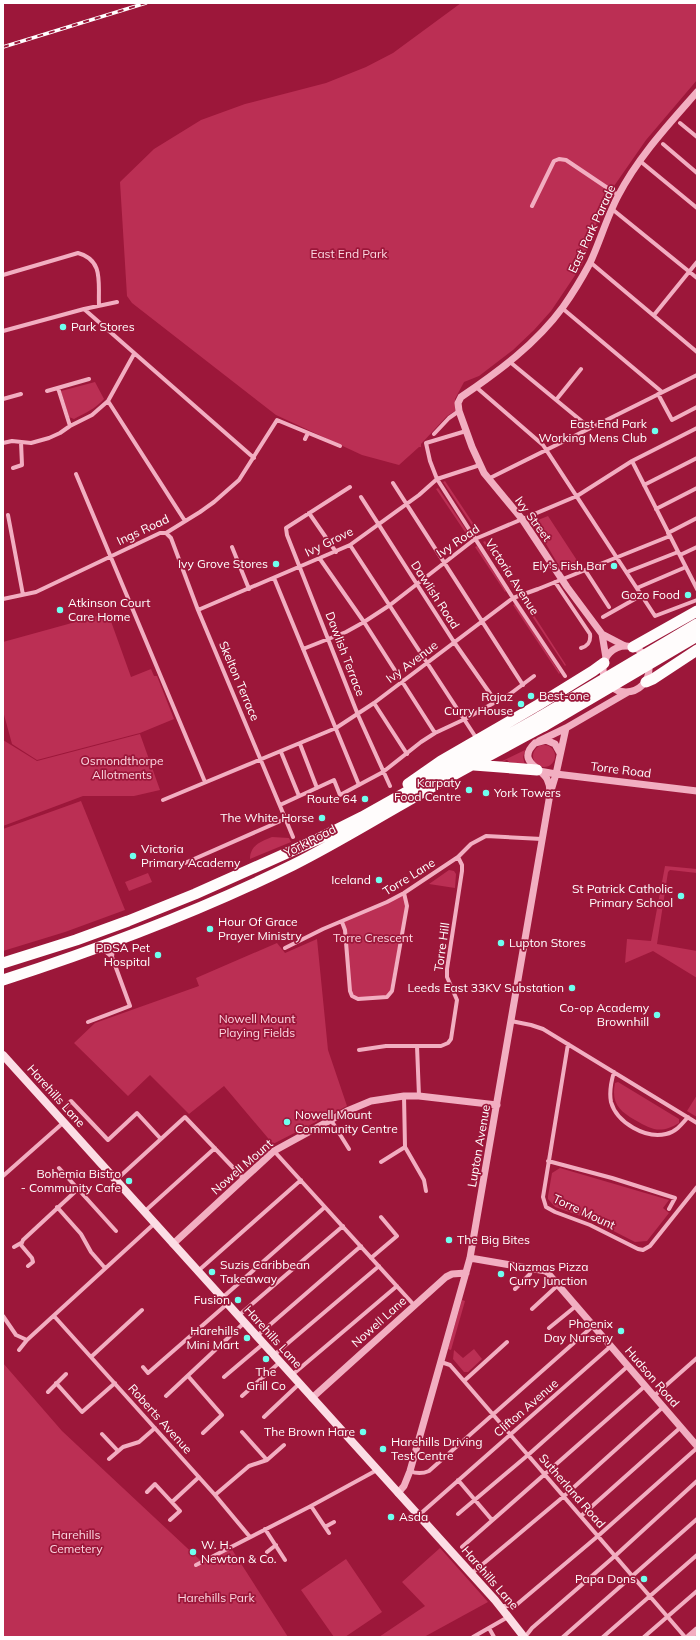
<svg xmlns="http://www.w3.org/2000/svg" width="700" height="1640" font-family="Mulish,sans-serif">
<rect width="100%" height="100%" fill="#9c173a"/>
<!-- green -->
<path fill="#bb2f54" d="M461,3H697V80L646,140L605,199L582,265L551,311L534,330L513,350L479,376L464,382L455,399V411L447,416L421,444V447H419L399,465L362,455L276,415L132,303L127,296L120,182L154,149L201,120L245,104L326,83L366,67L393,53Z
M95,382L104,399C95,409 85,413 74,419L69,417L61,391Z
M445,481L477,529L475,530L443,482Z
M438,488L469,534L467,535L436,489Z
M548,516L580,565L562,571L533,522Z
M485,541L516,588L514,589L483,542Z
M477,546L506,591L505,592L475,547Z
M524,600L566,665L565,666L522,601Z
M515,604L560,673L559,674L513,605Z
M108,613L131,677L151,669L154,676H157L174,719L140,733L37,760L12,744L3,711V642Z
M140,734L160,790L134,796H83L3,826V740L37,761Z
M533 756a11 11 0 1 1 22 0a11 11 0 1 1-22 0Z
M525,750L523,757L525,765L509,762L507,760L496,764Z
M81,801L125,910L65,932L3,951V829Z
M272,837L289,838L291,842L250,859C250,845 262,841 272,837Z
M665,866L697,869V873L670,870L668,872L657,944L697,951V978L653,951L625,963L627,939L651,941Z
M449,870L454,871L456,874L455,888L429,884Z
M148,873L152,882L129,891L125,882Z
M404,893L407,901L389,996L358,999L352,996L342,922Z
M317,939L328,1050L347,1106L273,1144L224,1086L189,1114L150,1075L128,1096L74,1043L95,1023L199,986L196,978L277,943L285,953Z
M618,1082L679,1119V1123C661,1134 652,1130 635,1120C619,1111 611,1103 615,1083Z
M697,1095V1117L687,1111Z
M560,1168L669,1200L663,1208L669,1213L647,1241L635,1242L592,1220L555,1207L548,1199V1196L552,1173Z
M462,1300L465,1301L451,1350L448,1349Z
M474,1349L482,1359L468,1372H464L453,1359L454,1350L463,1358Z
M3,1363L62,1431L201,1561L231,1548L288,1637H3Z
M440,1548L488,1602L424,1637H379L425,1606L402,1582Z
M346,1559L382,1612L345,1637H334L301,1590Z"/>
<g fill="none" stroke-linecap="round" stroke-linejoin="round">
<!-- minor -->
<path stroke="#f2aec1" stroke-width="4" d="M680,123L697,137
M663,144L697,173
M640,161L697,208
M532,206L554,161L559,159L566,160L618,195
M612,209L697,278
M590,262L697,352
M3,275L78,253C104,260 98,283 99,305
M562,308L662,392
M84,309L254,458
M654,315L697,262
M3,331L84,309L117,302
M134,354L108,401L185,521
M510,362L590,428
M476,387L543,445L655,616L697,600
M58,388L70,426
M47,391L89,379
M658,394L672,420L697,407
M3,399L21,394
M556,400L581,369
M466,431L426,443L430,461L437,479L513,598L565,676
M434,434L449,418L459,411
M305,439L308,433
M3,443L12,441L31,443L49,438L60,433L70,426L92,415L108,401
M632,461L697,589
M13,468L22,465L21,442
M76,474L205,782
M488,479L697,375
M393,483L523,685
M644,485L697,458
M350,487L286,528L287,535L358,715L390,786
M361,497L454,642L496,702
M656,509L697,488
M309,513L336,552
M8,515L23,595
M166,533L171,538L198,610L293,837
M668,533L697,518
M350,545L475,736L479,737
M232,547L249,589
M680,555L697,547
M320,559L364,622L435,733
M585,570L609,607
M627,572L678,552
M274,578L359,785
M555,582L590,634C591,642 588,646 581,648
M637,588L686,567
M3,599L36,592L160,533H166L200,512L214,502L239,480L277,420L340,446
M198,610L350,545L419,495L437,479L480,465
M603,617L642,595
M303,649L346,632L364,622L390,605L475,539L577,496L632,461L697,428
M374,703L407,754
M300,744L317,788
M281,752L299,796
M163,800L336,728L374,703L513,598L538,589L670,536
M280,805L334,780L340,795L383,772L421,742L435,733L465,719L510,694L534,676
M185,863L285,819
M342,922L345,930L350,991L352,996L358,999L387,997L392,991L407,906L404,893
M285,948L323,929L387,902L404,893L458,857L471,844L486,836L542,839
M99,949L106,952L112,957L113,947L116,944
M511,1021L531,1025L543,1029L697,1123
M88,1022L130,1006L112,957
M568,1044L543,1197L546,1207L555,1212L590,1225L638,1249L643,1250L650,1246L697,1187
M417,1046L419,1096
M359,1050L386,1046H441L448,1043L451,1039L457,1000L447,977V969L462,871V865L458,857
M614,1072C611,1082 609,1092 611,1102C617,1123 646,1139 666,1134C676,1132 682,1124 688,1117
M404,1096L405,1147L424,1180L426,1191
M65,1107L71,1101L108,1140L137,1113L160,1138
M331,1120L349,1149
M274,1151L414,1305
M548,1161L612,1178L675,1198L669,1209
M381,1162L405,1147
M59,1168L116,1231
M3,1176L64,1122
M116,1180L185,1117L244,1179
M57,1207L81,1234L91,1252L105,1268
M144,1212L215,1148
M14,1247L21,1243
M371,1258L397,1236L381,1217
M28,1266L33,1262L32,1258L21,1245L23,1240L78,1189
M198,1271L301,1180
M515,1289L530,1274L531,1269
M222,1298L325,1207
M532,1309L558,1285
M3,1316L16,1335L27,1340
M54,1316L215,1495L250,1537
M238,1316L343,1226
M549,1328L576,1306
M257,1336L361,1246
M19,1350L27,1340L155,1223
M274,1355L379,1266
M91,1357L142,1310
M441,1362L450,1365L464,1381L685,1637
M143,1367L148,1373L227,1304
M292,1375L397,1286
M188,1376L222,1415L203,1433
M224,1377L263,1344
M464,1381L507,1342
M56,1383L82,1412L115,1383
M48,1392L66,1374
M166,1396L244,1323
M242,1396L280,1362
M654,1396L697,1358
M264,1417L299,1384
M242,1432L267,1460
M102,1434L118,1451
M109,1459L123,1447L139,1442L155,1428
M410,1471C417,1474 422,1474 429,1471L593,1326
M458,1480L492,1520
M147,1492L155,1484L180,1511L170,1520
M215,1495L249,1466L267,1460L284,1445
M172,1502L199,1477
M311,1506L329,1533
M458,1514L528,1455L628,1366
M419,1515L611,1346
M581,1516L681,1427
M325,1527L334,1522
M265,1529L285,1560
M462,1547L645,1386
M267,1552L276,1545
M196,1565L311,1506L377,1470
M471,1574L563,1497L663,1407
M501,1606H515L598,1536L697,1448
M489,1628L494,1637
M473,1637L508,1617
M525,1637L532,1628L616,1555L697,1481
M563,1637L697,1519
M603,1637L697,1555
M644,1637L697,1591"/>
<!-- tertiary -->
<path stroke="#f2aec1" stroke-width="7" d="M602,634L606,658
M625,646L602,634L567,587L522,519L484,473L472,447L459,411L458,403L461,397C499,371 536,344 563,307C573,293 582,278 590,263C600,241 607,217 618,196C638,157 669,124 697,92
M603 669a23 23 0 1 1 46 0a23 23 0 1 1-46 0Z
M539,741L566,728L628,692
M539,771L556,774L697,791
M550,792C550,787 549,783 547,779C540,767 516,761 535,743L546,740L555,744L560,753
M173,1244L274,1151L347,1111L371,1101L404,1096H419L497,1105
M470,1258L546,1271L697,1446
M312,1398L446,1277L452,1274L466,1273
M398,1493L404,1486L410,1471L470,1258L550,794L556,774L566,728
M689,1637L697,1630"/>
<!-- secondary -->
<path stroke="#fcdde5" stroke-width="8" d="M3,1055L495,1600L524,1637"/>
<!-- trunk -->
<path stroke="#fffcfc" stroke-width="11" d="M633,647L697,611
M646,682L653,679L697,650
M474,765L537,770
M408,784L441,761L538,705L593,671L604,663
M3,963L76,940L128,921L195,894L316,840L362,817L540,717
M3,980C102,948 200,911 293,865C331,846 367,824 404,803C450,776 497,751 544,726"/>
<defs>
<path id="rail" d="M3,47L146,3"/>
</defs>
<!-- rail casing -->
<use href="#rail" stroke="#fff" stroke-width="3.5"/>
<!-- rail -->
<use href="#rail" stroke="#9c173a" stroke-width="2" stroke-dasharray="6" stroke-linecap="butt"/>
<!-- trunk-bridge -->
<path stroke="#fffcfc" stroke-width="11" d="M540,717L697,624
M544,726L697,636"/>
</g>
<!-- markers -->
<g fill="#6fffef" stroke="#9c173a" stroke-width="1.5">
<circle cx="63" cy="327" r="4"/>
<circle cx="655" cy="431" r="4"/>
<circle cx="276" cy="564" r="4"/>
<circle cx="614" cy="566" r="4"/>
<circle cx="688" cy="595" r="4"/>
<circle cx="60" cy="610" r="4"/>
<circle cx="531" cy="696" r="4"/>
<circle cx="521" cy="704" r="4"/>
<circle cx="469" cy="790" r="4"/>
<circle cx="486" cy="793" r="4"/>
<circle cx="365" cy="799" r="4"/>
<circle cx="322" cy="818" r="4"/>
<circle cx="133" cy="856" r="4"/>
<circle cx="379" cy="880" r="4"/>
<circle cx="681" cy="896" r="4"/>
<circle cx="210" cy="929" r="4"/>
<circle cx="501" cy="943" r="4"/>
<circle cx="158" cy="955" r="4"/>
<circle cx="572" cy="988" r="4"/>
<circle cx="657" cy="1015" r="4"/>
<circle cx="287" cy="1122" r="4"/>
<circle cx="129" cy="1181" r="4"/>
<circle cx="449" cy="1240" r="4"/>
<circle cx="212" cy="1272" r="4"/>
<circle cx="501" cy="1274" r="4"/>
<circle cx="238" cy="1300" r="4"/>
<circle cx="621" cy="1331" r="4"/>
<circle cx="247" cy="1338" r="4"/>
<circle cx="266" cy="1359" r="4"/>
<circle cx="363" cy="1432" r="4"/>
<circle cx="383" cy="1449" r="4"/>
<circle cx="391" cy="1517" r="4"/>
<circle cx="193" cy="1552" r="4"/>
<circle cx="644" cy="1579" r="4"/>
</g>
<g text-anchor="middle" stroke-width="3.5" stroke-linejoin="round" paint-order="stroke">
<!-- street labels -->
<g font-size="12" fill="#fff" stroke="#9c173a">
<text transform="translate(592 229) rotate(-65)" y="4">East Park Parade</text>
<text transform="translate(533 519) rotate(54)" y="4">Ivy Street</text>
<text transform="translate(143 530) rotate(-25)" y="4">Ings Road</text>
<text transform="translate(458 541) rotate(-34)" y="4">Ivy Road</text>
<text transform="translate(329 542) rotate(-26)" y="4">Ivy Grove</text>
<text transform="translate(512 577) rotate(57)" y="4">Victoria Avenue</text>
<text transform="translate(435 595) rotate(57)" y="4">Dawlish Road</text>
<text transform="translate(345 654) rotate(69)" y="4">Dawlish Terrace</text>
<text transform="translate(412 662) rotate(-37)" y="4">Ivy Avenue</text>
<text transform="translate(239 681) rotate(67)" y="4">Skelton Terrace</text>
<text transform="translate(621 770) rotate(7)" y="4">Torre Road</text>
<text transform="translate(310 841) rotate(-27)" y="4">York Road</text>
<text transform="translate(409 877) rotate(-32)" y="4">Torre Lane</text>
<text transform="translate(442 947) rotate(-82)" y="4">Torre Hill</text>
<text transform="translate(56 1096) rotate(48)" y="4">Harehills Lane</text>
<text transform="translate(479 1146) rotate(-80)" y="4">Lupton Avenue</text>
<text transform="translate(242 1167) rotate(-41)" y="4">Nowell Mount</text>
<text transform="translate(584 1212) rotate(25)" y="4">Torre Mount</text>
<text transform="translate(379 1322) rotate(-42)" y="4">Nowell Lane</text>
<text transform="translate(273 1337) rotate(48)" y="4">Harehills Lane</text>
<text transform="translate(652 1377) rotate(49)" y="4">Hudson Road</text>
<text transform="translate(526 1408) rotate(-41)" y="4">Clifton Avenue</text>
<text transform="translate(160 1419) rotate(48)" y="4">Roberts Avenue</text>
<text transform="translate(572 1491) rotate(49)" y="4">Sutherland Road</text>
<text transform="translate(490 1578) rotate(49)" y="4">Harehills Lane</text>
</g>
<!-- park labels -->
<g font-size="12" fill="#fcd6e0" stroke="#9c173a">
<text x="349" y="258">East End Park</text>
<text x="122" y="765">Osmondthorpe<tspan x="122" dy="14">Allotments</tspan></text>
<text x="373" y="942">Torre Crescent</text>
<text x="257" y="1023">Nowell Mount<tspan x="257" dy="14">Playing Fields</tspan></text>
<text x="76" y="1539">Harehills<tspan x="76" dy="14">Cemetery</tspan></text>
<text x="216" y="1602">Harehills Park</text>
</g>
<!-- poi labels -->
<g font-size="12" fill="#fff" stroke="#9c173a" text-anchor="end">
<text x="71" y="331" text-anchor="start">Park Stores</text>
<text x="647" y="428">East End Park<tspan x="647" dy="14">Working Mens Club</tspan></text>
<text x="268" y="568">Ivy Grove Stores</text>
<text x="606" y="570">Ely's Fish Bar</text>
<text x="680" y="599">Gozo Food</text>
<text x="68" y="607" text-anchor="start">Atkinson Court<tspan x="68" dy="14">Care Home</tspan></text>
<text x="539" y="700" text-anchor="start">Best-one</text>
<text x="513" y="701">Rajaz<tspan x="513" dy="14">Curry House</tspan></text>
<text x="461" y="787">Karpaty<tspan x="461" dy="14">Food Centre</tspan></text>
<text x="494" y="797" text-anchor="start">York Towers</text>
<text x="357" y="803">Route 64</text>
<text x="314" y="822">The White Horse</text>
<text x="141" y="853" text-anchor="start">Victoria<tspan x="141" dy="14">Primary Academy</tspan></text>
<text x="371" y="884">Iceland</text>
<text x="673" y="893">St Patrick Catholic<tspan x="673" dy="14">Primary School</tspan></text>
<text x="218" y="926" text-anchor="start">Hour Of Grace<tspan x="218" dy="14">Prayer Ministry</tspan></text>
<text x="509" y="947" text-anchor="start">Lupton Stores</text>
<text x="150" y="952">PDSA Pet<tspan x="150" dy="14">Hospital</tspan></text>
<text x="564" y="992">Leeds East 33KV Substation</text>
<text x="649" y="1012">Co-op Academy<tspan x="649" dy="14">Brownhill</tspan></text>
<text x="295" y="1119" text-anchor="start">Nowell Mount<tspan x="295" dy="14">Community Centre</tspan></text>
<text x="121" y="1178">Bohemia Bistro<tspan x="121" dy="14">- Community Cafe</tspan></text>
<text x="457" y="1244" text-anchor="start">The Big Bites</text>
<text x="220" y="1269" text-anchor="start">Suzis Caribbean<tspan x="220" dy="14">Takeaway</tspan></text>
<text x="509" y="1271" text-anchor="start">Nazmas Pizza<tspan x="509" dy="14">Curry Junction</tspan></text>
<text x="230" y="1304">Fusion</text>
<text x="613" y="1328">Phoenix<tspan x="613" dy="14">Day Nursery</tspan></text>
<text x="239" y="1335">Harehills<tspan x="239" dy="14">Mini Mart</tspan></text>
<text x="266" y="1376" text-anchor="middle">The<tspan x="266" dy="14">Grill Co</tspan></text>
<text x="355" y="1436">The Brown Hare</text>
<text x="391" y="1446" text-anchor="start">Harehills Driving<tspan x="391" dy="14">Test Centre</tspan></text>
<text x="399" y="1521" text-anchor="start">Asda</text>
<text x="201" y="1549" text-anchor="start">W. H.<tspan x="201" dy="14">Newton &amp; Co.</tspan></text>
<text x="636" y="1583">Papa Dons</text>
</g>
</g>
<!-- border -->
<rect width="700" height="1640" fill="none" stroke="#ffffff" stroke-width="8"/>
</svg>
